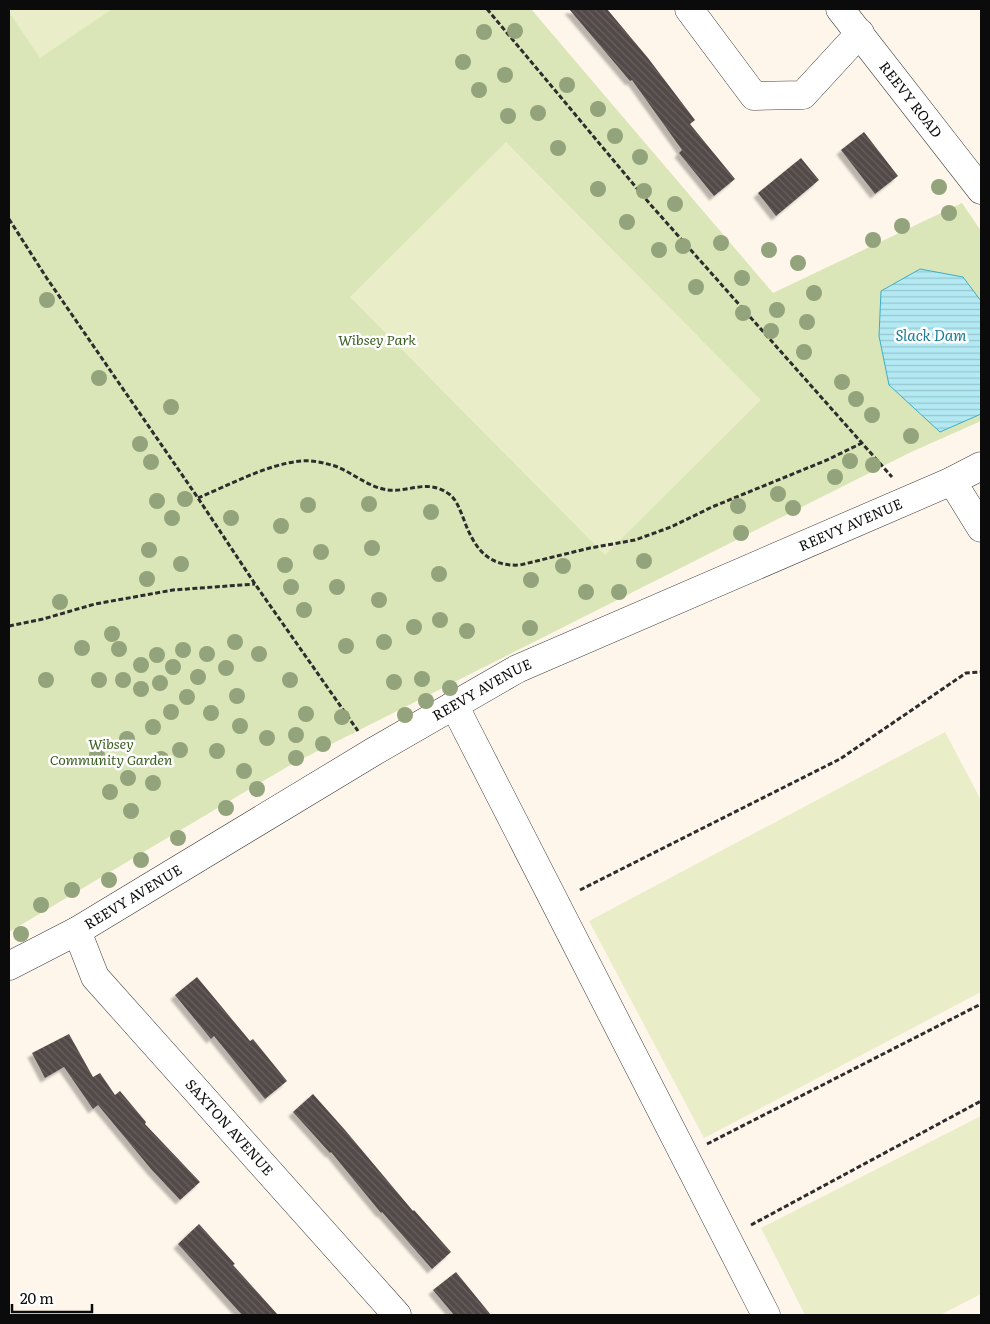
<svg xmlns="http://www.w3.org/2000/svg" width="990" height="1324" font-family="Literata,serif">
<defs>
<pattern id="water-rules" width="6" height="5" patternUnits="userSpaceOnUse" patternTransform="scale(1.25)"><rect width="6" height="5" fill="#b2e9f3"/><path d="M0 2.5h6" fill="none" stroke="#98c6cf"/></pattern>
<pattern id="building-back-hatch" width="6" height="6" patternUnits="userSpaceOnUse" patternTransform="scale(1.25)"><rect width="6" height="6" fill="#534a48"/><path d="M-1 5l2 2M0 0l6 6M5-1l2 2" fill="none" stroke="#67605e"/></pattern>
<filter id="shadow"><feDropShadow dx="-4.5" dy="4.5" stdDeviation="1" flood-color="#0004"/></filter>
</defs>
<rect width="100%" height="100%" fill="#fef6eb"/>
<!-- park -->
<path fill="#dae6b7" d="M9,9H531L773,293L962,203L981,231V421L909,453L292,764L9,932Z"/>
<!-- pitch -->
<path fill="#e9eec8" d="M9,9H112L40,58L9,12Z
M506,142L761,400L605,555L350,297Z
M945,732L981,800V992L704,1138L589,921Z
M981,1116V1294L940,1315H805L761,1228Z"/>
<!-- water -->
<path fill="url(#water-rules)" stroke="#3daec6" d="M920,269L963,277L981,301V414L940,432L889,385L879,336L881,291Z"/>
<!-- building -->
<path fill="url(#building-back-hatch)" filter="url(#shadow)" d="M569,9H607L648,58L695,120L690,124L735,179L714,196L679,153L682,150L632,80L630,81Z
M864,132L898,176L875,194L841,150Z
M801,158L819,180L776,216L758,193Z
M197,977L250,1041L253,1039L287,1081L265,1099L214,1036L211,1039L175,995Z
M69,1034L93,1077L100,1073L115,1095L120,1091L146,1122L145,1124L200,1182L180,1200L151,1169L98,1105L93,1109L64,1067L45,1078L32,1053Z
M313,1094L345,1130L413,1211L414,1210L451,1252L432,1269L382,1212L381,1213L331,1152L330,1153L293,1112Z
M199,1224L235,1264L233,1265L278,1315H242L178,1244Z
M456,1272L491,1315H454L433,1290Z"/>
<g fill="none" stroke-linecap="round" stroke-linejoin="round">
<defs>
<g id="minor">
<path d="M689,9L754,96L803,95L860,33"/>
<path id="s1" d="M840,9L981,190"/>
<path d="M952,481L981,528"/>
<path d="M454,705L766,1315"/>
<path id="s2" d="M77,931L95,977L397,1315"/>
<path id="s3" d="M9,966L77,931L373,752L517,669L952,481L981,466"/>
</g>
</defs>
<!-- minor casing -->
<use href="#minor" stroke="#3e3e3e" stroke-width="29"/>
<!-- path -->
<path stroke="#2d2d2d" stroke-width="3" stroke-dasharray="5 2.5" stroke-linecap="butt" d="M487,9L650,204L892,477
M9,219L46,277L198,498L255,584L358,731
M198,498C229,485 268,464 301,461C313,460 324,463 335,466C351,472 366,485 383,489C406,495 426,477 449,494C457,500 460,510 464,520C474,547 487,567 520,565L590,548L635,540L671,527L712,507L827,460L862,443
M9,626L43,619L95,604L173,590L255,584
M580,890L840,759L966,673L981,672
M707,1144L981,1004
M751,1225L981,1101"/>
<!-- minor -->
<use href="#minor" stroke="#fff" stroke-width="28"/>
</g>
<!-- trees -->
<g fill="#93a37b">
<circle cx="515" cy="31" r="8"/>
<circle cx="484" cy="32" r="8"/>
<circle cx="463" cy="62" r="8"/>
<circle cx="505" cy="75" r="8"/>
<circle cx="567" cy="85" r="8"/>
<circle cx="479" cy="90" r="8"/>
<circle cx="598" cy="109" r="8"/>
<circle cx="538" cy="113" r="8"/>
<circle cx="508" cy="116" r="8"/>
<circle cx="615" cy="136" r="8"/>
<circle cx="558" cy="148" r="8"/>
<circle cx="640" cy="157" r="8"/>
<circle cx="939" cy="187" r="8"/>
<circle cx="598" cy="189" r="8"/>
<circle cx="644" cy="191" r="8"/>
<circle cx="675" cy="204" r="8"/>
<circle cx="949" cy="213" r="8"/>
<circle cx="627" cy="222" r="8"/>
<circle cx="902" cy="226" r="8"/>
<circle cx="873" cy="240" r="8"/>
<circle cx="721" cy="243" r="8"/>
<circle cx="683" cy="246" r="8"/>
<circle cx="659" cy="250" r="8"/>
<circle cx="769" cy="250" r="8"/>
<circle cx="798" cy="263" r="8"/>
<circle cx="742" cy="278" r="8"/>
<circle cx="696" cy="287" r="8"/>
<circle cx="814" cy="293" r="8"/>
<circle cx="47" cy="300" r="8"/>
<circle cx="777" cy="310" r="8"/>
<circle cx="743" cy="313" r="8"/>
<circle cx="807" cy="322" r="8"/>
<circle cx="771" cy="331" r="8"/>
<circle cx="804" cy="352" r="8"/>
<circle cx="99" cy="378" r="8"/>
<circle cx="842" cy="382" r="8"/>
<circle cx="856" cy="399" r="8"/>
<circle cx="171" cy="407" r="8"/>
<circle cx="872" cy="415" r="8"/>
<circle cx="911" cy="436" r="8"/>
<circle cx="140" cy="444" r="8"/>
<circle cx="850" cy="461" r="8"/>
<circle cx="151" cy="462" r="8"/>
<circle cx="873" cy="465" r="8"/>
<circle cx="835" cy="477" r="8"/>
<circle cx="778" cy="494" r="8"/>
<circle cx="185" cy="499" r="8"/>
<circle cx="157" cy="501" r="8"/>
<circle cx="369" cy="504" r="8"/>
<circle cx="308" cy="505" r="8"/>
<circle cx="738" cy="506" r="8"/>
<circle cx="793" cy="508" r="8"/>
<circle cx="431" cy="512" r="8"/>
<circle cx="172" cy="518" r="8"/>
<circle cx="231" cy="518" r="8"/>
<circle cx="281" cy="526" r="8"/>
<circle cx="741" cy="533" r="8"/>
<circle cx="372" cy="548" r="8"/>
<circle cx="149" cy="550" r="8"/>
<circle cx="321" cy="552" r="8"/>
<circle cx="644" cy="561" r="8"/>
<circle cx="181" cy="564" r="8"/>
<circle cx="285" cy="565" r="8"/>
<circle cx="563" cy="566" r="8"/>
<circle cx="439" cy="574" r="8"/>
<circle cx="147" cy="579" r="8"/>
<circle cx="531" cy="580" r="8"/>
<circle cx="291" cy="587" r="8"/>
<circle cx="337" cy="587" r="8"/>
<circle cx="586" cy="592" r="8"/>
<circle cx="619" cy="592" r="8"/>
<circle cx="379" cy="600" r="8"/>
<circle cx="60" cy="602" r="8"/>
<circle cx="304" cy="610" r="8"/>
<circle cx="440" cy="620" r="8"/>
<circle cx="414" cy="627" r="8"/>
<circle cx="530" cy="628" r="8"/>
<circle cx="467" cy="631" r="8"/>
<circle cx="112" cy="634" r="8"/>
<circle cx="235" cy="642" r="8"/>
<circle cx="384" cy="642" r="8"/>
<circle cx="346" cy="646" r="8"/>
<circle cx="82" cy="648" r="8"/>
<circle cx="119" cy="649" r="8"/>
<circle cx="183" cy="650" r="8"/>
<circle cx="207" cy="654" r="8"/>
<circle cx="259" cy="654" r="8"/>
<circle cx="157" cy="655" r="8"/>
<circle cx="141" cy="665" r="8"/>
<circle cx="173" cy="667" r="8"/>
<circle cx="226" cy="668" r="8"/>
<circle cx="198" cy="677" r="8"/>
<circle cx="422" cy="679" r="8"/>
<circle cx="46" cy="680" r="8"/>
<circle cx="99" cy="680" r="8"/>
<circle cx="123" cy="680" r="8"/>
<circle cx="290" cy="680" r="8"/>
<circle cx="394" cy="682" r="8"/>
<circle cx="160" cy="683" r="8"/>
<circle cx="450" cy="688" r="8"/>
<circle cx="141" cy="689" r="8"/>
<circle cx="237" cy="696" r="8"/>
<circle cx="187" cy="697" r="8"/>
<circle cx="426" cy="701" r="8"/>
<circle cx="171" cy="712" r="8"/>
<circle cx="211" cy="713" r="8"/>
<circle cx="306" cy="714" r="8"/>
<circle cx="405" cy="715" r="8"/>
<circle cx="342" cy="717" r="8"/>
<circle cx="240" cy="726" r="8"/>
<circle cx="153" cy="727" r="8"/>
<circle cx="296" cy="735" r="8"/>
<circle cx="267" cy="738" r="8"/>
<circle cx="127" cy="739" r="8"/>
<circle cx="323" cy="744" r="8"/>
<circle cx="180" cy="750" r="8"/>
<circle cx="217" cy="751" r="8"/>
<circle cx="97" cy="755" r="8"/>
<circle cx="296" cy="758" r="8"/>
<circle cx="161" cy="759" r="8"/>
<circle cx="244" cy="771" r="8"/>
<circle cx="128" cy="778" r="8"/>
<circle cx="153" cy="783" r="8"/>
<circle cx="257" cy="789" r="8"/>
<circle cx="110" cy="792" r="8"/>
<circle cx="226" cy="808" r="8"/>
<circle cx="131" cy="811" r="8"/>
<circle cx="178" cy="838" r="8"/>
<circle cx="141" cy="860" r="8"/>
<circle cx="109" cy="880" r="8"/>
<circle cx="72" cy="890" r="8"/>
<circle cx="41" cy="905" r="8"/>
<circle cx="21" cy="934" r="8"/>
</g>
<g text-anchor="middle" stroke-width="5" stroke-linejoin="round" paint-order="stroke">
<!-- street labels -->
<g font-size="14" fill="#0b0b0b" stroke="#fff">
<text dy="5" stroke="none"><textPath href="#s1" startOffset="115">REEVY ROAD</textPath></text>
<text dy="5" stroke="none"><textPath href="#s3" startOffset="952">REEVY AVENUE</textPath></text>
<text dy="5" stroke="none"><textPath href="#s3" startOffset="548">REEVY AVENUE</textPath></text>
<text dy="5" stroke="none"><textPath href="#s3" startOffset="142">REEVY AVENUE</textPath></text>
<text dy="5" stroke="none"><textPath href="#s2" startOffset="251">SAXTON AVENUE</textPath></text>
</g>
<!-- park labels -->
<g font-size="14" font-style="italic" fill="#3b5f20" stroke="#fff">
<text x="377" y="345">Wibsey Park</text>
<text x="111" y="749">Wibsey<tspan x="111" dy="16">Community Garden</tspan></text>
</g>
<!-- water labels -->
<g font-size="15" font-style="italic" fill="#1c7c96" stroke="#fff">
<text x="931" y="341">Slack Dam</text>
</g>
</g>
<!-- border -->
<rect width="990" height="1324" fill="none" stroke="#0b0b0b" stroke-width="20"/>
<!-- scale -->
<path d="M12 1304v8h80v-8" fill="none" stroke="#0b0b0b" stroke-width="2.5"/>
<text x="20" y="1304" font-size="15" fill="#0b0b0b" stroke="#ffffff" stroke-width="4" paint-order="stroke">20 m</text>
</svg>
